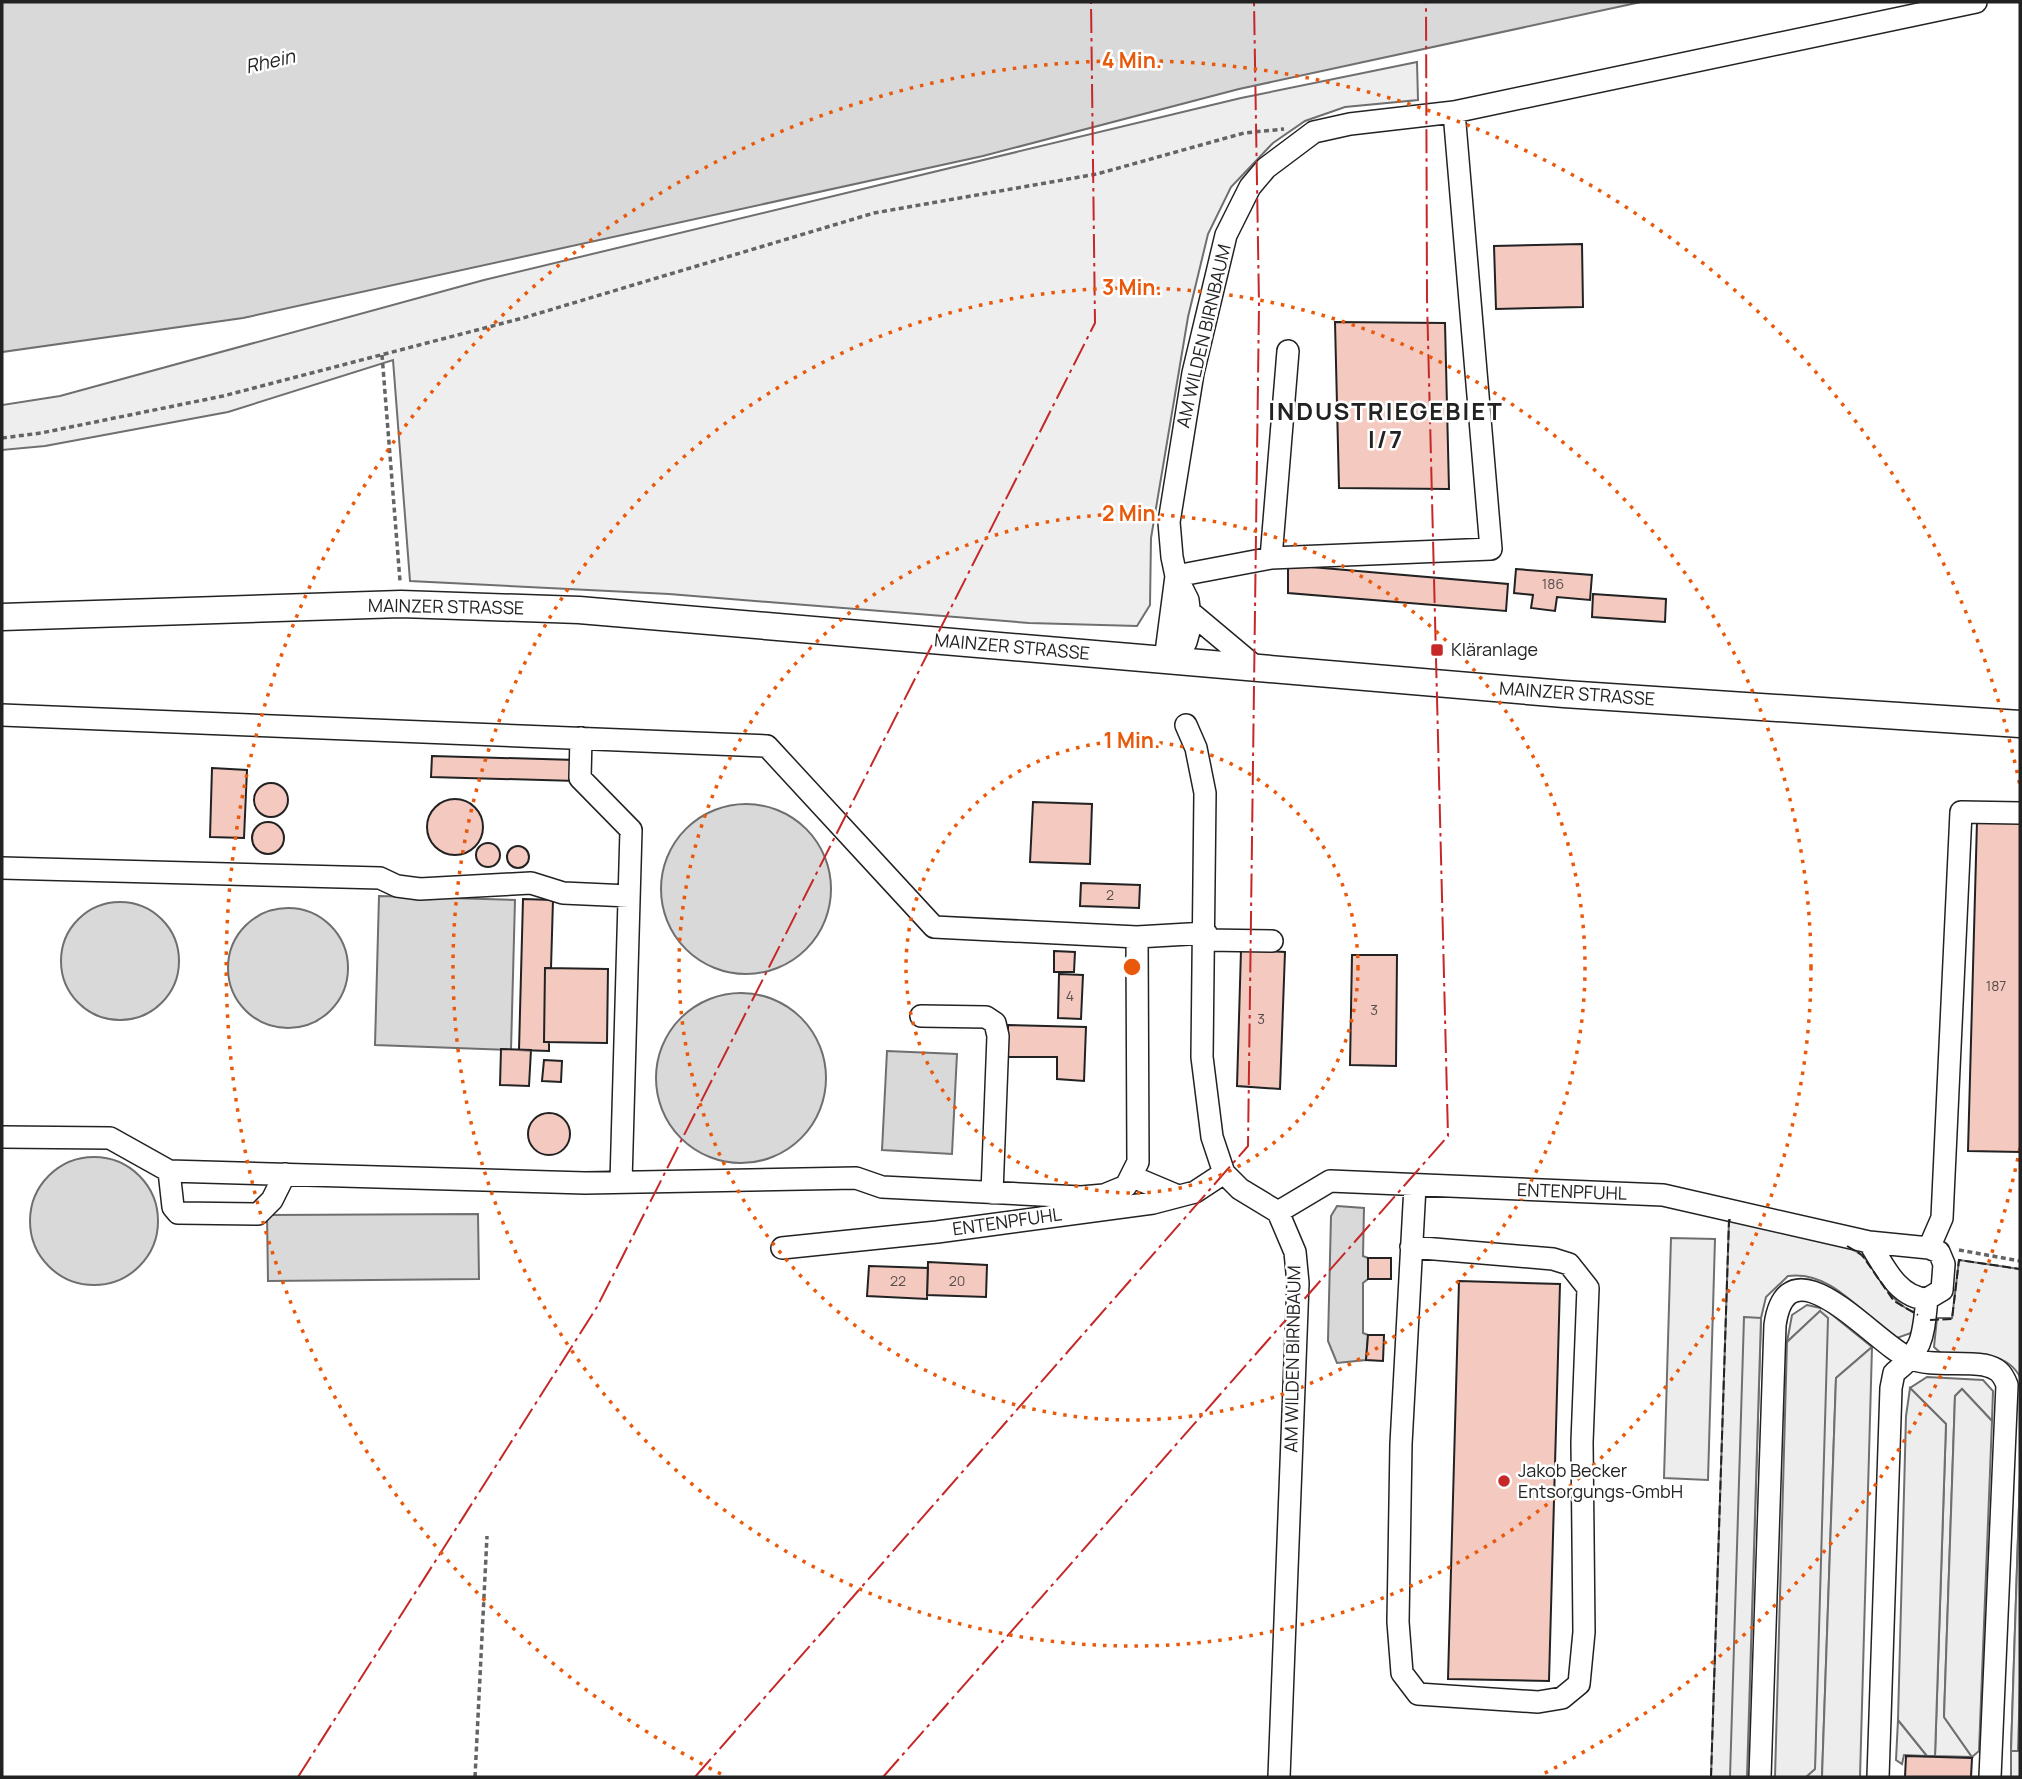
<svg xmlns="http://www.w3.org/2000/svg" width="2022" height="1779" font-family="Manrope,sans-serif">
<rect width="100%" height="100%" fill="#fff"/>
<!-- green -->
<path fill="#eee" stroke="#6f6f6f" stroke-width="2" d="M1417,62L1418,100L1345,107L1305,121L1273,143L1231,187L1208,234L1188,317L1151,538L1150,605L1137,626L1029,623L669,594L410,581L393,360L228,412L45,446L2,450V405L60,396L484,280L1241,98Z
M1729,1220C1760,1227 1838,1237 1860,1254C1882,1271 1885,1301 1914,1312L1916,1320L1911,1333L1897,1338C1862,1316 1833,1270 1788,1276L1766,1297L1761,1318L1747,1777H1711Z
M1959,1260L2020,1269V1377C2006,1349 1969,1355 1943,1355L1934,1347L1937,1318H1952Z
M1807,1305L1825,1309L1872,1347L1836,1378L1822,1777H1806L1815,1768L1820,1311L1787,1342L1792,1315Z
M1927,1377L1983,1380L1993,1391L1992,1421L1962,1389L1955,1396L1944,1717L1972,1757L1935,1756L1946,1424L1910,1388Z
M2020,1475V1777H2011V1751Z
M1898,1720L1927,1756L1904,1755L1902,1764L1896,1760Z"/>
<!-- parking -->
<path fill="#ededed" stroke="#6f6f6f" stroke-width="2" d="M1671,1238L1715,1239L1708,1480L1664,1478Z
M1820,1311L1828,1318L1815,1769L1806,1777H1775L1787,1342Z
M1744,1317L1761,1318L1747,1777H1730Z
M1872,1347L1860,1777H1822L1836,1378Z
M1910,1388L1946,1424L1935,1756H1927L1898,1720L1906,1416Z
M1962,1389L1992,1421L1979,1751L1972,1757L1944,1717L1955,1396Z
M2020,1475V1682L2018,1751H2011Z"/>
<!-- water -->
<path fill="#d9d9d9" stroke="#6f6f6f" stroke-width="2" d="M2,2H1641L1239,89L983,156L243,318L2,352Z
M661 889a85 85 0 1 1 170 0a85 85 0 1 1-170 0Z
M379,896L515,900L511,1050L375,1045Z
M61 961a59 59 0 1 1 118 0a59 59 0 1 1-118 0Z
M228 968a60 60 0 1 1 120 0a60 60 0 1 1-120 0Z
M656 1078a85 85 0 1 1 170 0a85 85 0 1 1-170 0Z
M887,1051L957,1054L952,1154L882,1150Z
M30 1221a64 64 0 1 1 128 0a64 64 0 1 1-128 0Z
M1337,1206L1364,1208L1363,1256L1368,1258V1279L1363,1283V1333L1368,1335L1366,1360L1337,1363L1328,1341L1331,1216Z
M478,1214L479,1279L268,1281L267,1215Z"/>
<!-- building -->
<path fill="#f3c9c0" stroke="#222" stroke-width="2" d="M1582,244L1583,307L1496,309L1494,246Z
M1335,322L1445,323L1449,489L1339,488Z
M1288,565L1508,584L1506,611L1288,593Z
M1516,569L1592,575L1590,600L1557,597L1555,611L1531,608L1533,595L1514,593Z
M1593,594L1666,599L1665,622L1592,617Z
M432,756L576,760V781L431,777Z
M212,768L247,770L244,838L210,837Z
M254 800a17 17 0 1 1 34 0a17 17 0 1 1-34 0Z
M427 827a28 28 0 1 1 56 0a28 28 0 1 1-56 0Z
M1033,802L1092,804L1090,864L1030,862Z
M1977,821L2020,822V1152L1968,1151Z
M252 838a16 16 0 1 1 32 0a16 16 0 1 1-32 0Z
M476 855a12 12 0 1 1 24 0a12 12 0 1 1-24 0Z
M507 857a11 11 0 1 1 22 0a11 11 0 1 1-22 0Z
M1081,883L1140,885L1139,908L1080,906Z
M523,899L553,900L551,968H545L544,1042H549V1051L519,1050Z
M1241,950L1285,952L1280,1089L1237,1086Z
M1054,951L1075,952L1074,972H1054Z
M1352,955H1397L1396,1066L1350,1065Z
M545,968L608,969L607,1043L544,1042Z
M1059,974L1083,975L1081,1019L1058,1018Z
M1008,1025L1086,1027L1084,1081L1057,1079V1057H1008Z
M501,1049L531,1050L529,1086L500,1085Z
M544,1060L562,1061L561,1082L542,1081Z
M528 1134a21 21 0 1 1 42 0a21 21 0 1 1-42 0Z
M1368,1258H1391V1279H1368Z
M928,1262L987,1265L986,1297L927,1295Z
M869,1266L928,1268L927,1299L867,1296Z
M1459,1281L1560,1284L1549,1681L1448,1679Z
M1368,1335H1384L1383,1361L1366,1360Z
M1906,1756L1972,1758L1971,1777H1905Z"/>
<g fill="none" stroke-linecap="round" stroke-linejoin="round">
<defs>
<path id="minor" d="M1271,558L1288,351
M1176,576L1271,558L1491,549L1454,112
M1190,612L1258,669
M1165,660L1176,576
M1173,661L1186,642L1191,624L1188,600L1176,576L1172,557L1169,522L1193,373L1226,235L1250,187L1266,168L1314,132L1350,124L1454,112L1976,2
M2,715L767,746L934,927L1137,937L1206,933
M1186,725L1196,748L1205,793L1202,1057L1212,1137L1224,1173L1240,1189L1278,1212L1295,1252L1298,1283L1279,1777
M581,738L580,778L631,830L621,1182
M2,868L380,878L397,886L420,889L531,883L563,893L629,896
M1206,940L1272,941
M921,1016L986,1017L995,1023L998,1036L992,1193
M2,1137L110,1138L169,1171L585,1183L856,1178L882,1187L1081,1197L1104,1195L1126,1186L1138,1162L1137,937
M169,1171L173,1207L178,1213L258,1214L272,1200L285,1174
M1133,1177L1178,1196
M1278,1212L1330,1181L1663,1195L1869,1242L1929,1248L1939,1252L1944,1264L1942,1290L1927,1299C1897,1298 1883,1264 1869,1242
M1411,1247L1553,1259L1569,1264L1588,1288L1582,1442L1584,1632L1579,1684L1562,1698L1538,1702L1418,1694L1402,1673L1398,1622L1401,1444L1415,1186
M782,1248L937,1232L1153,1203L1195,1192L1224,1173
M1929,1248L1942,1218L1961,812L2020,813
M1760,1777L1775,1325C1788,1235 1876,1345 1909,1358C1930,1367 1961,1361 1984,1365C1997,1368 2002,1372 2007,1385L1990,1777
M1878,1777L1891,1388L1894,1373C1924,1350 1923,1335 1927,1299"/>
<path id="major" d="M2,617L401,604L579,610L1564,694L2020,724"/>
</defs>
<!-- minor casing -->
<use href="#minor" stroke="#222" stroke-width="24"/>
<!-- major casing -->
<use href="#major" stroke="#222" stroke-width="29"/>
<!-- path -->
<path stroke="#646464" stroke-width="3.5" stroke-dasharray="5 3.5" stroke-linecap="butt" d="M382,355L400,581
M2,438L41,433L223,396L523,318L874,213L1097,174L1244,133L1284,129
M1959,1250L2020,1261
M475,1777L487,1536"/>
<!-- minor -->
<use href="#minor" stroke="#fff" stroke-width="21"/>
<!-- major -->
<use href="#major" stroke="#fff" stroke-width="26"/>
<!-- fence -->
<path stroke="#222" stroke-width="2" stroke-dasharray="9 3.5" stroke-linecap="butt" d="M1847,1246L1862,1255L1894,1301L1918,1315
M1930,1320L1952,1319L1959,1260L2020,1269
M1711,1777L1729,1220L1734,1221"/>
<!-- power -->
<path stroke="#c62828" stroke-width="2" stroke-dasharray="24 5 3.5 5" stroke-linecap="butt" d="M298,1777L597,1307L1095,323L1091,2
M695,1777L1248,1146L1259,304L1254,2
M883,1777L1448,1136L1427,299L1426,2"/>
</g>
<!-- distance rings -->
<g fill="none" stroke="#e8590c" stroke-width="3.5" stroke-dasharray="3.5 7">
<circle cx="1132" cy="967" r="226"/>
<circle cx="1132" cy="967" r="453"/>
<circle cx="1132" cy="967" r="679"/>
<path d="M2020 1148A906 906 0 0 1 1543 1774M721 1774A906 906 0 1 1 2020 786"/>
</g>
<!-- markers -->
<g fill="#c62828" stroke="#fff" stroke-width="2.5">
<rect x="1430" y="643" width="14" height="14" rx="3.5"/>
<circle cx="1504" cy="1481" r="7"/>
</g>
<g text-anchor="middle" stroke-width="5" stroke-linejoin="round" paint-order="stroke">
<!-- number labels -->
<g font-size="14" fill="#564c4a">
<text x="1553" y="589">186</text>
<text x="1110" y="900">2</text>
<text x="1996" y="991">187</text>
<text x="1070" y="1001">4</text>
<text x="1374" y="1015">3</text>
<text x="1261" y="1024">3</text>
<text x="898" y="1286">22</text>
<text x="957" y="1286">20</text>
</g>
<!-- street labels -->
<g font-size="18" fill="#222" stroke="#fff">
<text transform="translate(1204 336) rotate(-77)" y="6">AM WILDEN BIRNBAUM</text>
<text transform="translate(446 607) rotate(1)" y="6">MAINZER STRASSE</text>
<text transform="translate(1012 647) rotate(5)" y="6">MAINZER STRASSE</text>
<text transform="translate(1577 694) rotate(4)" y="6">MAINZER STRASSE</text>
<text transform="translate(1572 1192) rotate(2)" y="6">ENTENPFUHL</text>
<text transform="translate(1007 1222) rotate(-8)" y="6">ENTENPFUHL</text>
<text transform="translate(1293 1359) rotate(-89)" y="6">AM WILDEN BIRNBAUM</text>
</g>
<!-- poi labels -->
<g font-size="18" fill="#222" stroke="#fff" text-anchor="start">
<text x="1451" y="656">Kläranlage</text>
<text x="1518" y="1477">Jakob Becker<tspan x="1518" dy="21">Entsorgungs-GmbH</tspan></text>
</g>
<!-- water labels -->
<g font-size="19" font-style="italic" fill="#222" stroke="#fff">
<text transform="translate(270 61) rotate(-13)" y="7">Rhein</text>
</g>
<!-- district labels -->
<g font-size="24" font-weight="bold" letter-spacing="2" fill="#222" stroke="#fff">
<text x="1386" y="420">INDUSTRIEGEBIET<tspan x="1386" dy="28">I/7</tspan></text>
</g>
</g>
<circle cx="1132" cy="967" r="10" fill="#e8590c" stroke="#fff" stroke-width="3.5"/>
<g font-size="21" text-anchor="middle" font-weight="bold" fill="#e8590c" stroke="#fff" stroke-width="5" stroke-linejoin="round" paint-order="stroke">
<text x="1132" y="68">4 Min.</text>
<text x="1132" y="295">3 Min.</text>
<text x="1132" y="521">2 Min.</text>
<text x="1132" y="748">1 Min.</text>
</g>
<!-- border -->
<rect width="2022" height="1779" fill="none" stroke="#222222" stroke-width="7"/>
</svg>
